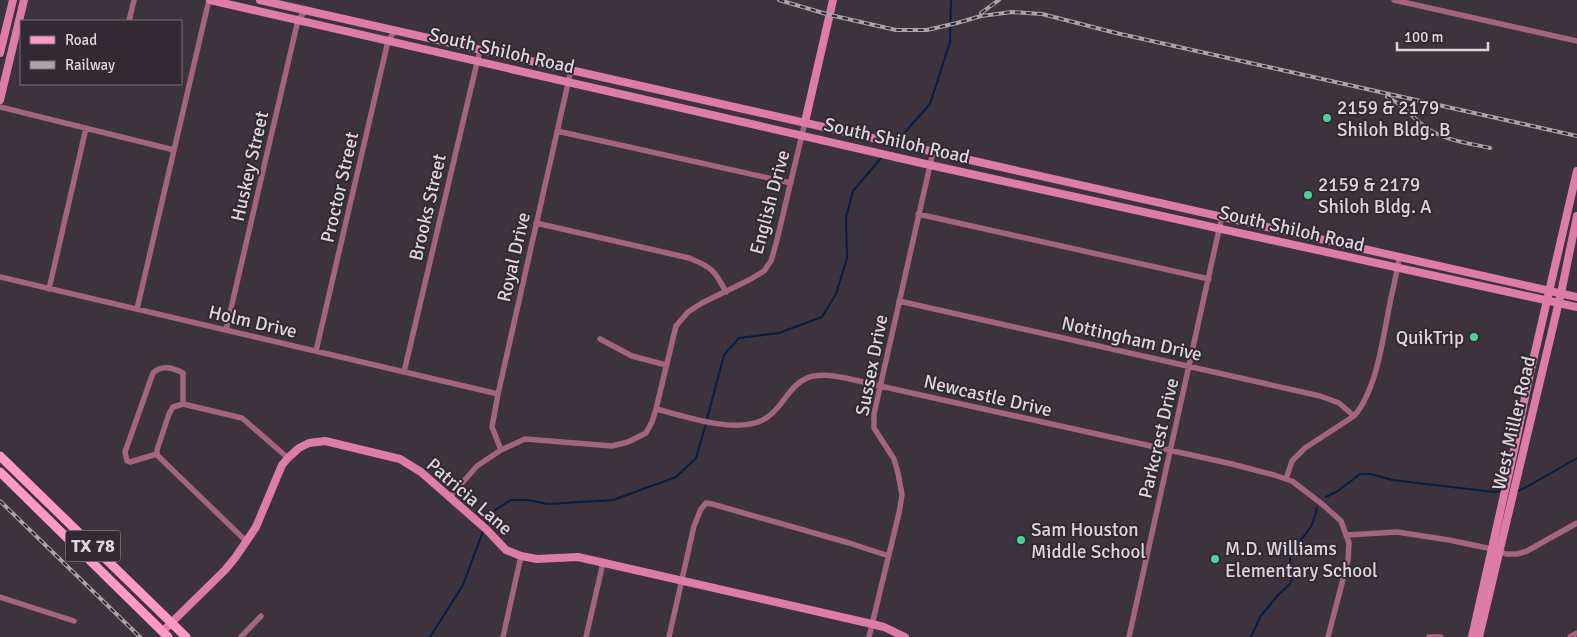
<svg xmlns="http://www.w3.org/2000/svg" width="1577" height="637" font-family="Signika,sans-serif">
<rect width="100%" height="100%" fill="#3c333d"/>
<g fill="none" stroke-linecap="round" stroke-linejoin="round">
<!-- stream -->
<path stroke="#051f44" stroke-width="2" d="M898,140L930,104L950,42L951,0
M707,419L724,355L739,338L779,333L822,317L836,294L847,258L846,217L853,191L882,157
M1518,491L1530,485L1577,458
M1326,497L1338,491L1360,474H1371L1392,480L1494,492L1502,491
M485,527L492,512L511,500H528L548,504L613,500L676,477L696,458L706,424
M430,637L463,585L483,531
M1251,637L1260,617L1278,595L1290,584L1294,573C1282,552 1300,544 1310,528C1314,522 1315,515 1317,508"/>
<!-- street -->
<path stroke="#a2657d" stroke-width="5.5" d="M1394,0L1577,41
M129,21L134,0
M0,107L174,150
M557,131L791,183
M918,214L1209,279
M536,223L689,258C712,267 715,271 726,292
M0,277L498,394
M49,289L86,128
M899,301L1320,396L1339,403L1354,416
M137,309L209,0
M226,330L298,20L306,10
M600,339L632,356L666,365
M316,351L388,41L395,30
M404,372L480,50
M656,409C685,416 729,432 758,422C769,419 779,407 786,397C791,390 797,383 805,379C824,369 860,382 880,386L1232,464L1274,475L1292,481L1322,504L1341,521L1349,543L1348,560L1328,637
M501,450L492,427L498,394L571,70
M157,454L130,462L127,461L125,452L153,373C162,364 173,368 183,373V404
M1286,479L1292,461L1305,448L1354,416C1377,390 1383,337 1390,303C1393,288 1397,273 1399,258
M449,498L477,466L501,450L525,439L612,446L628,442L646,433L652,422L656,409L676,326L688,312L702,303L749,280L764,271L771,261L776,244L805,122
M1346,535L1397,532L1449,540L1492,549L1506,554H1517L1527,551L1577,523
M246,541L157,455V450L169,414L173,407L183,404L242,418L288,458
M0,597L74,621
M241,637L261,616
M503,637L521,556
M586,637L603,563
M669,637L694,526L701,509L706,503L712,504L849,543L889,556
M869,637L899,513L902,495L898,473L894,459L874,428V414L933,152
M1129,637L1222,216
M1429,637H1441
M1570,637L1577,633"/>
<!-- secondary -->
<path stroke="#dd7ca5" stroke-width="8" d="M210,0L930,165L1577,307
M260,0L1577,297
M0,53L13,0
M0,100L24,0
M805,122L833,0
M163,631L225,570L235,558L256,527L282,465L288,458L299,448L309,443L325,441L400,459L421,472L486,529L506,550L521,556L537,559L578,557L872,624L884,627L905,637
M1472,637L1515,446L1529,378L1577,171
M1479,637L1561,293L1577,216"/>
<!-- primary -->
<path stroke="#fd99c2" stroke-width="9" d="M0,456L186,637
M0,472L168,637"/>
<defs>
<path id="rail" d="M779,0L830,15L896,30H927L957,23L981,16L1012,12L1042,14L1116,33L1577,136
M981,13L999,0
M1387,97C1402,103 1411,116 1424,126C1442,140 1468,143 1490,148
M0,501L140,637"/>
</defs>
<!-- rail casing -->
<use href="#rail" stroke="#a9a3aa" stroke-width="4"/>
<!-- rail -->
<use href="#rail" stroke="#322933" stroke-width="2" stroke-dasharray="5.5" stroke-linecap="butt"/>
</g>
<!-- markers -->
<g fill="#4dd39a" stroke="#322933" stroke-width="2">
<circle cx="1327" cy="118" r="5"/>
<circle cx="1308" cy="195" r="5"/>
<circle cx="1474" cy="337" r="5"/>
<circle cx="1021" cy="540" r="5"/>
<circle cx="1215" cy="559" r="5"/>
</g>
<g text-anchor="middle" stroke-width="4" stroke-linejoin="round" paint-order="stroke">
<!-- shield labels -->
<rect fill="#322933" stroke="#a8a2a9" stroke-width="1" x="65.5" y="530.5" width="55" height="31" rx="4"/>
<g font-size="18" font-weight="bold" fill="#dbd6dc">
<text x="93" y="552">TX 78</text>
</g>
<!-- street labels -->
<g font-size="19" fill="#dbd6dc" stroke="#322933">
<text transform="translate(502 50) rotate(13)" y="7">South Shiloh Road</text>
<text transform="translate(897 140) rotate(13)" y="7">South Shiloh Road</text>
<text transform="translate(249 166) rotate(-77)" y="7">Huskey Street</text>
<text transform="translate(339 187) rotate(-77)" y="7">Proctor Street</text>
<text transform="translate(769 202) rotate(-75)" y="7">English Drive</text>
<text transform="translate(427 207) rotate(-77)" y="7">Brooks Street</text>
<text transform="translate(1292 228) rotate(13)" y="7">South Shiloh Road</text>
<text transform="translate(513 257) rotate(-77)" y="7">Royal Drive</text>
<text transform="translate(253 321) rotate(13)" y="7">Holm Drive</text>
<text transform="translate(1132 338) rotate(13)" y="7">Nottingham Drive</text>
<text transform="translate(871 365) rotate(-79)" y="7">Sussex Drive</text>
<text transform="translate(988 395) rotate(13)" y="7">Newcastle Drive</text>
<text transform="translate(1513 423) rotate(-77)" y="7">West Miller Road</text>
<text transform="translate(1158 438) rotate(-77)" y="7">Parkcrest Drive</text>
<text transform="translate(470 496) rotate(41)" y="7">Patricia Lane</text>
</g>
<!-- poi labels -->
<g font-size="19" fill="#dbd6dc" stroke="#322933" text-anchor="start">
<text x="1337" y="114">2159 &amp; 2179<tspan x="1337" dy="22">Shiloh Bldg. B</tspan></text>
<text x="1318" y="191">2159 &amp; 2179<tspan x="1318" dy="22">Shiloh Bldg. A</tspan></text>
<text x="1464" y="344" text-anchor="end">QuikTrip</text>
<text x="1031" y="536">Sam Houston<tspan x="1031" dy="22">Middle School</tspan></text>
<text x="1225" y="555">M.D. Williams<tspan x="1225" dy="22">Elementary School</tspan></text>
</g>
</g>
<!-- legend -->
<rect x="20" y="20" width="162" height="65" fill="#322933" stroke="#766e77"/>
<rect x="30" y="36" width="25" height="8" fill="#fd99c2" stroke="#766e77"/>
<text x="65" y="45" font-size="15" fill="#dbd6dc">Road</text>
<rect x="30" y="61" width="25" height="8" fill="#a9a3aa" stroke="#766e77"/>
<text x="65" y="70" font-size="15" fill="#dbd6dc">Railway</text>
<!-- scale -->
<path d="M1397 42v8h91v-8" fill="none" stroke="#dbd6dc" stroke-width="2.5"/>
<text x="1404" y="42" font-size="15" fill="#dbd6dc" stroke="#322933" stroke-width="4" paint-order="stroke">100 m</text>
</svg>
